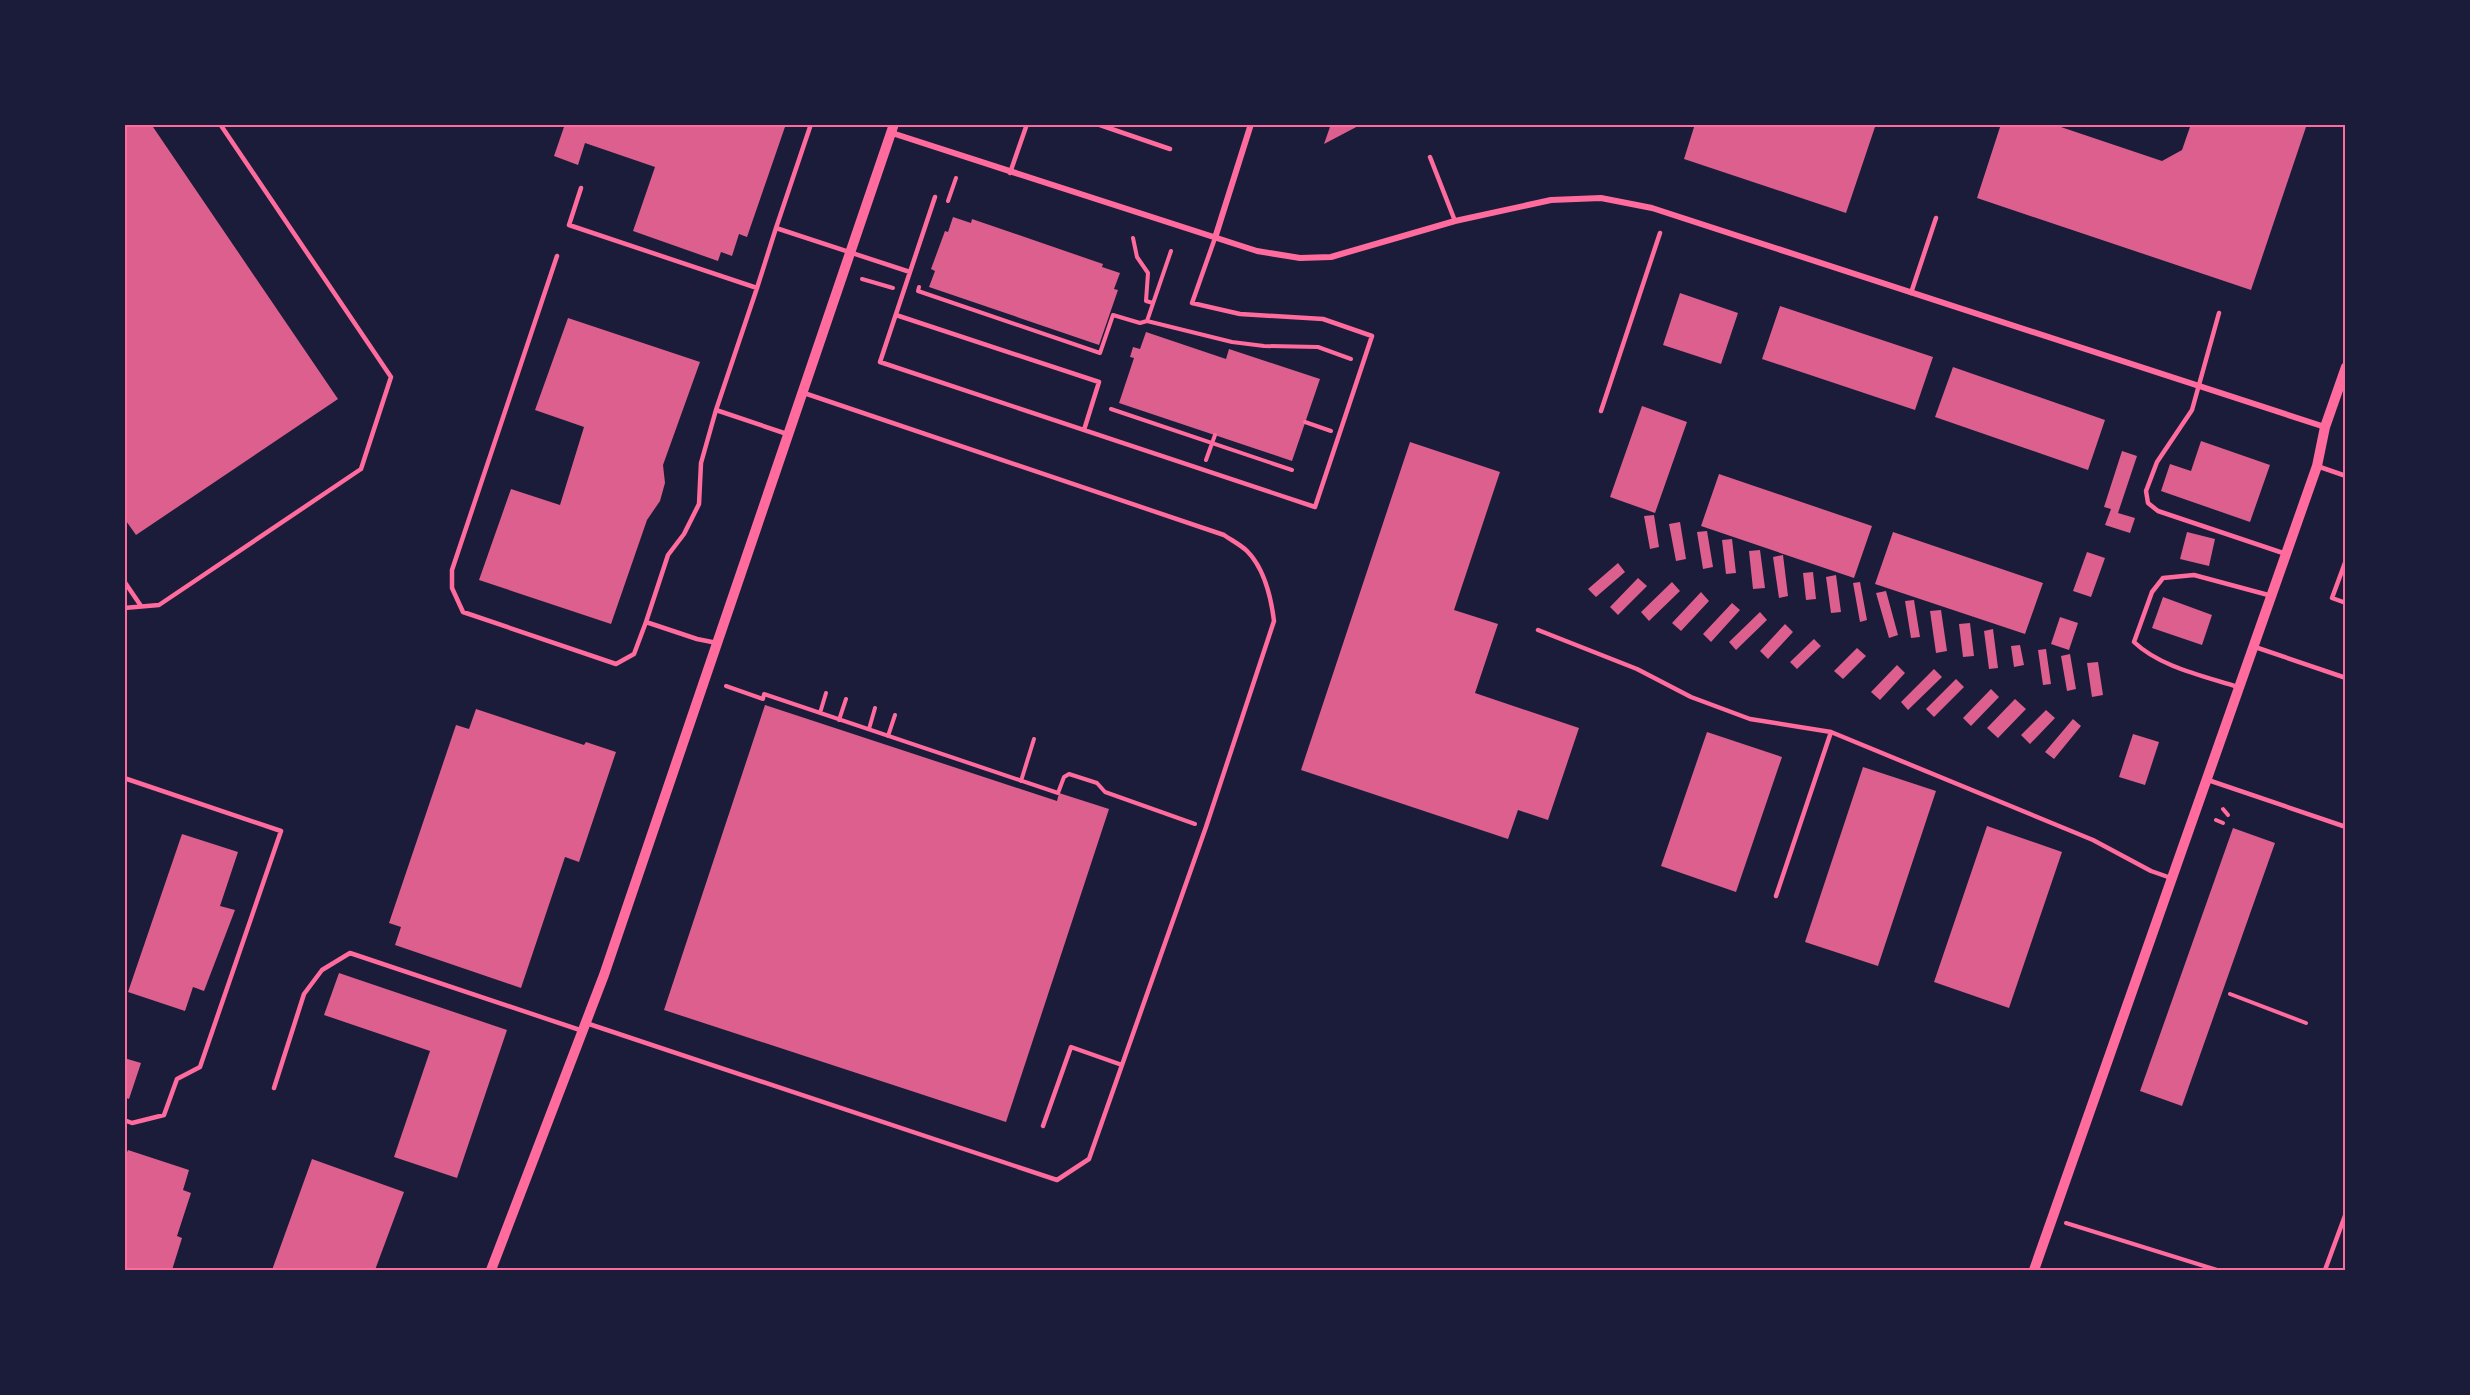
<svg xmlns="http://www.w3.org/2000/svg" width="2470" height="1395" font-family="Quicksand,sans-serif">
<rect width="100%" height="100%" fill="#1b1b3a"/>
<!-- building -->
<path fill="#dd5f8e" d="M124,124H151L338,399L136,535L124,518Z
M565,124H786L747,237L739,234L732,256L721,252L718,261L633,231L655,167L585,143L578,165L554,156Z
M1331,124H1362L1324,144Z
M1695,124H1876L1846,213L1684,159Z
M2001,124H2052L2162,161L2182,150L2191,124H2307L2251,290L1977,198Z
M953,217L971,223L972,219L1103,264L1102,267L1120,273L1114,289L1118,290L1099,345L929,287L935,271L931,269L945,231L948,232Z
M1680,293L1738,313L1721,364L1663,345Z
M1780,306L1933,357L1915,410L1762,359Z
M568,318L700,362L663,465L665,483L660,501L647,520L611,624L479,580L511,489L560,505L584,427L535,410Z
M1146,332L1226,359L1229,349L1320,379L1292,461L1119,403L1134,358L1130,357L1133,347L1140,349Z
M1953,367L2105,420L2088,470L1935,417Z
M1642,406L1687,422L1655,513L1610,497Z
M2201,441L2270,465L2250,522L2161,491L2170,464L2191,471Z
M1410,442L1500,472L1454,610L1498,624L1475,693L1579,728L1548,820L1518,810L1508,839L1301,770Z
M2122,451L2137,456L2118,513L2135,518L2130,533L2105,525L2111,509L2104,507Z
M1719,474L1872,526L1854,578L1701,526Z
M1654,515L1659,547L1650,549L1644,516Z
M1680,522L1686,559L1676,561L1669,524Z
M1707,531L1713,567L1703,569L1697,532Z
M1893,532L2043,583L2025,634L1875,584Z
M2187,532L2215,539L2209,566L2180,559Z
M1732,539L1736,573L1726,574L1722,540Z
M1760,550L1765,588L1753,589L1749,551Z
M2087,552L2105,558L2091,597L2073,591Z
M1783,555L1788,596L1779,598L1773,557Z
M1618,563L1625,572L1596,597L1588,589Z
M1813,572L1816,599L1806,600L1803,573Z
M1836,575L1841,612L1831,613L1826,577Z
M1638,578L1647,586L1618,615L1610,607Z
M1672,582L1680,591L1649,621L1641,612Z
M1860,582L1867,620L1860,622L1853,583Z
M1886,591L1898,635L1889,638L1876,593Z
M1701,592L1709,601L1681,631L1672,623Z
M2163,597L2212,615L2202,645L2152,628Z
M1914,600L1920,637L1911,638L1905,601Z
M1732,603L1740,610L1711,642L1703,634Z
M1941,610L1947,651L1936,653L1930,611Z
M1760,612L1767,620L1736,650L1729,642Z
M2060,617L2078,623L2069,650L2051,644Z
M1970,623L1974,656L1963,657L1959,624Z
M1785,624L1793,632L1768,659L1760,651Z
M1993,629L1998,668L1989,669L1984,631Z
M1814,639L1821,646L1797,669L1790,662Z
M2020,645L2024,665L2014,667L2011,646Z
M1857,648L1866,656L1843,679L1834,671Z
M2046,649L2051,684L2043,685L2038,650Z
M2070,654L2076,689L2067,691L2061,656Z
M2098,662L2103,695L2092,697L2087,663Z
M1897,665L1905,673L1880,700L1871,692Z
M1934,669L1942,677L1908,710L1901,702Z
M1956,679L1964,687L1934,717L1926,709Z
M1991,689L1999,697L1971,726L1963,718Z
M2015,699L2026,709L1998,738L1987,728Z
M765,705L1057,801L1059,793L1109,809L1006,1122L664,1010Z
M476,709L584,745L586,742L616,752L579,862L565,857L521,988L395,945L401,927L389,923L456,725L469,729Z
M2046,710L2055,718L2030,744L2021,735Z
M2073,719L2081,726L2054,759L2045,752Z
M1707,732L1782,757L1736,892L1661,866Z
M2133,734L2159,742L2145,785L2119,777Z
M1863,767L1936,791L1878,966L1805,942Z
M1987,826L2062,852L2009,1008L1934,982Z
M2233,828L2275,843L2182,1106L2140,1091Z
M182,834L238,852L220,906L235,910L204,991L193,987L185,1011L128,992Z
M339,973L507,1030L457,1178L394,1157L430,1051L324,1015Z
M124,1058L141,1063L129,1099L124,1097Z
M128,1150L189,1170L183,1190L191,1193L177,1236L182,1238L172,1270H124V1159Z
M312,1159L404,1192L375,1270H272Z"/>
<g fill="none" stroke-linecap="round" stroke-linejoin="round">
<!-- path -->
<path stroke="#ff6b9d" stroke-width="4" d="M948,201L956,178
M1133,238L1137,257L1148,273L1146,301L1153,303
M1171,251L1147,321L1232,342L1264,346L1318,347L1351,359
M862,279L893,288
M919,287L918,291L1100,353L1113,315L1140,323L1147,321
M1111,409L1292,470
M1305,422L1331,431
M1206,460L1215,435
M726,686L763,699L764,694L1058,793L1064,777L1069,774L1097,783L1105,792L1195,824
M820,713L826,693
M839,720L846,699
M869,729L875,708
M888,736L895,715
M1021,781L1034,739
M2223,809L2228,815
M2216,820L2223,823
M2230,994L2306,1023
M2066,1223L2217,1270"/>
<!-- service -->
<path stroke="#ff6b9d" stroke-width="4.5" d="M1097,124L1170,149
M1430,157L1455,221
M1010,173L1027,124
M581,188L569,225L757,288L776,228L910,272
M935,197L880,362L1315,507L1372,336L1323,319L1240,314L1192,303L1215,238
M776,228L811,124
M557,256L452,570V588L463,612L616,664L634,654L646,622
M1911,293L1936,218
M2219,313L2192,410L2157,462L2146,491L2148,503L2158,511L2286,554
M896,315L1099,382L1084,430
M804,393L1224,535C1231,540 1241,545 1247,551C1265,569 1271,597 1274,621L1206,827L1122,1065
M716,410L757,288
M1601,411L1660,233
M2317,466L2346,476
M2346,560L2332,598L2346,603
M124,581L141,606
M124,608L159,605L361,469L391,377L220,124
M1538,630L1637,669L1691,697L1750,719L1831,732L2093,840L2151,871L2171,878
M717,643L697,639L646,622L668,555L684,534L699,504L701,463L716,410L787,434
M2255,647L2346,678
M2238,687C2204,676 2160,667 2134,642L2152,592L2163,578L2194,575L2272,596
M124,778L281,831L200,1067L177,1079L164,1115L132,1123L124,1120
M2208,780L2346,827
M1776,896L1831,732
M586,1023L1057,1180L1089,1159L1122,1065L1071,1047L1043,1126
M274,1088L304,994L322,970L350,953L583,1031
M2325,1270L2346,1213"/>
<!-- minor -->
<path stroke="#ff6b9d" stroke-width="6" d="M892,133L1257,251L1300,258L1331,257L1455,221L1551,200L1601,198L1652,208L2325,427
M1215,238L1251,124"/>
<!-- tertiary -->
<path stroke="#ff6b9d" stroke-width="10" d="M491,1270L604,975L894,124
M2034,1270L2317,466L2325,427L2346,367"/>
</g>
<!-- border -->
<rect width="2470" height="1395" fill="none" stroke="#1b1b3a" stroke-width="252"/>
<rect x="126" y="126" width="2218" height="1143" fill="none" stroke="#ff6b9d" stroke-width="2"/>
</svg>
